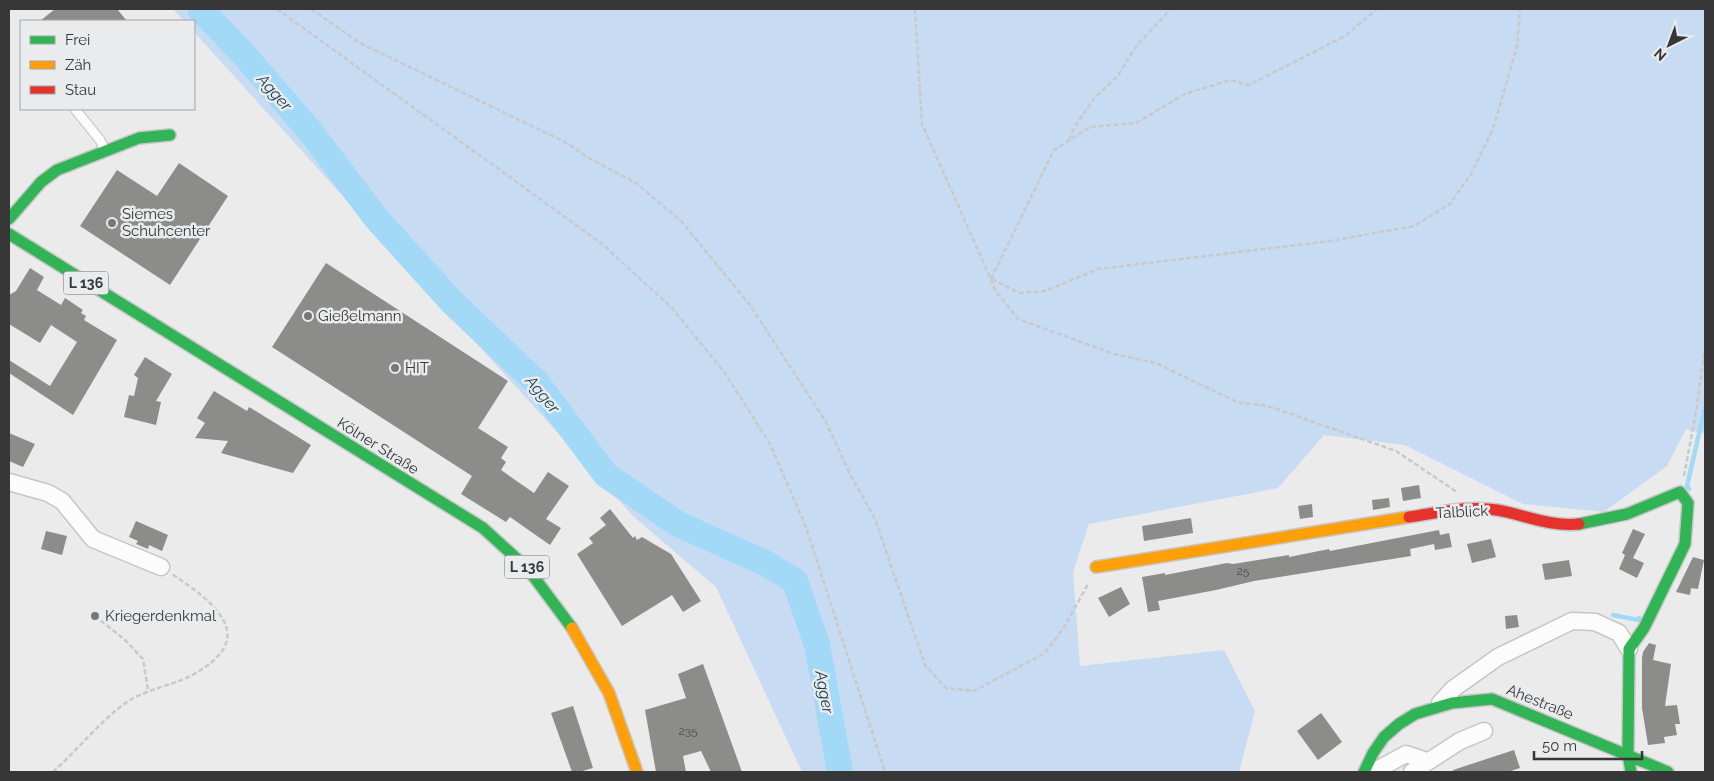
<svg xmlns="http://www.w3.org/2000/svg" width="1714" height="781" font-family="Raleway,sans-serif">
<rect width="100%" height="100%" fill="#ebebeb"/>
<!-- green -->
<path fill="#c7dbf3" d="M173,9H1705V434L1686,429L1667,466L1604,512L1523,504L1405,445L1324,435L1278,488L1089,524L1073,572L1080,666L1224,650L1255,711L1239,772H802L716,587L634,517L194,32V21H184Z"/>
<g fill="none" stroke-linecap="round" stroke-linejoin="round">
<!-- stream -->
<path stroke="#a2d9f7" stroke-width="4.5" d="M1689,489L1687,486L1705,408
M1613,615L1638,620L1639,618"/>
<!-- river -->
<path stroke="#a2d9f7" stroke-width="26" d="M200,9L241,51L310,131L376,218L451,301L537,383L606,475L678,524L767,564L795,581L817,645L840,772"/>
</g>
<!-- building -->
<path fill="#8c8c8b" d="M55,9H117L127,21H40Z
M179,163L228,196L170,285L80,226L117,170L157,196Z
M326,263L508,381L478,428L508,447L501,458L506,462L501,470L534,493L548,472L569,486L546,519L561,528L550,545L510,517L506,522L461,494L472,476L272,347Z
M30,268L44,277L37,290L61,305L65,298L83,310L81,313L86,316L84,320L117,340L73,415L9,373V360L50,386L77,342L51,325L40,343L9,324V295L16,291Z
M145,357L172,374L156,401L161,402L156,425L124,417L129,395L134,396L138,378L134,375Z
M214,391L247,411L249,407L311,445L293,473L221,453L228,441L195,438L205,423L197,418Z
M9,433L35,444L23,467L9,461Z
M1419,485L1421,498L1403,501L1401,488Z
M1389,498L1390,507L1373,510L1372,500Z
M1312,504L1313,517L1300,519L1298,506Z
M610,509L633,538L635,536L637,540L642,537L671,554L701,601L683,612L672,595L622,626L577,554L593,543L589,538L606,525L600,518Z
M1191,518L1193,533L1144,541L1142,526Z
M136,521L168,535L162,551L149,545L148,549L136,544L138,541L129,537Z
M1633,529L1645,534L1633,558L1644,563L1637,578L1619,569L1625,555L1622,553Z
M1439,530L1440,535L1449,533L1452,547L1435,550L1434,544L1410,549L1411,556L1254,581L1216,590L1158,601L1160,610L1148,612L1142,577L1165,573V575L1227,563L1233,564L1289,555V557L1329,549L1330,551Z
M46,531L67,536L62,555L41,549Z
M1491,539L1496,557L1472,563L1467,544Z
M1693,557L1704,560L1698,589L1691,588L1690,595L1676,592Z
M1569,560L1572,576L1545,580L1542,564Z
M1121,587L1130,604L1109,617L1098,598Z
M1517,615L1519,627L1506,629L1505,616Z
M1649,643L1656,645L1653,660L1671,664L1665,706L1677,705L1680,724H1675L1677,735L1664,737L1665,743L1648,745L1642,708V658L1643,652Z
M703,664L742,772H711L701,751L683,756L686,772H656L645,710L686,698L678,674Z
M573,706L593,768L579,772H572L551,713Z
M1321,713L1342,742L1318,760L1297,731Z
M1514,750L1520,768L1508,772H1453V770Z"/>
<g fill="none" stroke-linecap="round" stroke-linejoin="round">
<defs>
<path id="lane" d="M75,109L100,140L105,151"/>
<path id="street" d="M9,482L48,493L62,501L93,539L161,567
M1440,703L1453,689L1498,657L1572,621L1595,622L1619,633L1629,649
M1373,772L1406,754L1427,761
M1412,772L1460,741L1484,731"/>
<path id="fast" d="M9,219L41,182L57,170L139,138L170,135
M9,234L483,528L528,569L572,628
M1579,524L1627,514L1680,492L1688,503L1685,544L1644,628L1629,649L1628,754L1631,772
M1364,772L1373,753L1384,737L1399,724L1415,714L1452,703L1492,699L1668,772"/>
<path id="slow" d="M1096,567L1409,517
M572,628L609,693L637,772"/>
<path id="jam" d="M1409,517C1438,513 1467,505 1497,510C1525,515 1550,527 1579,524"/>
</defs>
<!-- lane casing -->
<use href="#lane" stroke="#c6c6c6" stroke-width="11"/>
<!-- street casing -->
<use href="#street" stroke="#c6c6c6" stroke-width="19"/>
<!-- fast casing -->
<use href="#fast" stroke="#c6c6c6" stroke-width="14"/>
<!-- slow casing -->
<use href="#slow" stroke="#c6c6c6" stroke-width="14"/>
<!-- jam casing -->
<use href="#jam" stroke="#c6c6c6" stroke-width="14"/>
<!-- path -->
<path stroke="#c9c9ca" stroke-width="2.5" stroke-dasharray="5 2.5" stroke-linecap="butt" d="M277,9L601,243L672,308L725,373L770,444L806,527L885,772
M311,9L360,43L565,142L589,158L636,183L681,221L750,305L826,422L850,474L875,519L925,665L946,688L974,691L1045,653L1065,626L1088,584
M915,9L922,124L996,291L1018,319L1114,354L1156,363L1237,402L1268,406L1396,451L1457,492
M1069,140L1074,128L1095,97L1117,77L1137,45L1171,9
M991,279L1054,150L1090,127L1136,123L1185,94L1230,80L1249,85L1345,36L1377,9
M992,279L1019,293L1045,291L1098,269L1330,241L1414,226L1450,204L1471,174L1493,129L1517,46L1520,9
M1684,476L1696,412L1705,347
M95,616L124,639L143,659L148,690
M53,772C76,751 100,722 124,704C146,688 171,687 194,674C260,637 215,603 172,574"/>
<!-- lane -->
<use href="#lane" stroke="#fcfcfc" stroke-width="9"/>
<!-- street -->
<use href="#street" stroke="#fcfcfc" stroke-width="16"/>
<!-- fast -->
<use href="#fast" stroke="#30b455" stroke-width="11"/>
<!-- slow -->
<use href="#slow" stroke="#ff9f0a" stroke-width="11"/>
<!-- jam -->
<use href="#jam" stroke="#e5322d" stroke-width="11"/>
</g>
<!-- markers -->
<g fill="#767677" stroke="#eaebec" stroke-width="2">
<circle cx="112" cy="223" r="5"/>
<circle cx="308" cy="316" r="5"/>
<circle cx="395" cy="368" r="5"/>
<circle cx="95" cy="616" r="5"/>
</g>
<g text-anchor="middle" stroke-width="5" stroke-linejoin="round" paint-order="stroke">
<!-- number labels -->
<g font-size="12" fill="#4c4c4d">
<text x="1243" y="575">25</text>
<text x="688" y="735">235</text>
</g>
<!-- shield labels -->
<g fill="#eaebec" stroke="#6d6d6e" stroke-width="1">
<rect x="63.5" y="271.5" width="45" height="23" rx="4"/>
<rect x="504.5" y="555.5" width="45" height="23" rx="4"/>
</g>
<g font-size="14" font-weight="bold" fill="#373738">
<text x="86" y="288">L 136</text>
<text x="527" y="572">L 136</text>
</g>
<!-- poi labels -->
<g font-size="15" fill="#373738" stroke="#eaebec" text-anchor="start">
<text x="122" y="219">Siemes<tspan x="122" dy="17">Schuhcenter</tspan></text>
<text x="318" y="321">Gießelmann</text>
<text x="405" y="373">HIT</text>
<text x="105" y="621">Kriegerdenkmal</text>
</g>
<!-- street labels -->
<g font-size="15" fill="#373738" stroke="#eaebec">
<text transform="translate(378 446) rotate(32)" y="5">Kölner Straße</text>
<text transform="translate(1462 512) rotate(-3)" y="5">Talblick</text>
<text transform="translate(1540 702) rotate(22)" y="5">Ahestraße</text>
</g>
<!-- water labels -->
<g font-size="16" font-style="italic" fill="#144056" stroke="#eaebec">
<text transform="translate(275 92) rotate(48)" y="6">Agger</text>
<text transform="translate(543 394) rotate(50)" y="6">Agger</text>
<text transform="translate(825 692) rotate(80)" y="6">Agger</text>
</g>
</g>
<!-- border -->
<rect width="1714" height="781" fill="none" stroke="#373738" stroke-width="20"/>
<!-- legend -->
<rect x="20" y="20" width="175" height="90" fill="#eaebec" stroke="#a2a3a4"/>
<rect x="30" y="36" width="25" height="8" fill="#30b455" stroke="#a2a3a4"/>
<text x="65" y="45" font-size="15" fill="#373738">Frei</text>
<rect x="30" y="61" width="25" height="8" fill="#ff9f0a" stroke="#a2a3a4"/>
<text x="65" y="70" font-size="15" fill="#373738">Zäh</text>
<rect x="30" y="86" width="25" height="8" fill="#e5322d" stroke="#a2a3a4"/>
<text x="65" y="95" font-size="15" fill="#373738">Stau</text>
<!-- north arrow -->
<g transform="translate(1669 45) rotate(222)" stroke="#eaebec" stroke-width="4" paint-order="stroke">
<path d="M0-4L9 19L0 12L-9 19Z" fill="#373738"/>
<text y="-8" font-size="14" font-weight="bold" text-anchor="middle" fill="#373738">N</text>
</g>
<!-- scale -->
<path d="M1534 751v8h108v-8" fill="none" stroke="#373738" stroke-width="2.5"/>
<text x="1542" y="751" font-size="15" fill="#373738" stroke="#eaebec" stroke-width="4" paint-order="stroke">50 m</text>
</svg>
